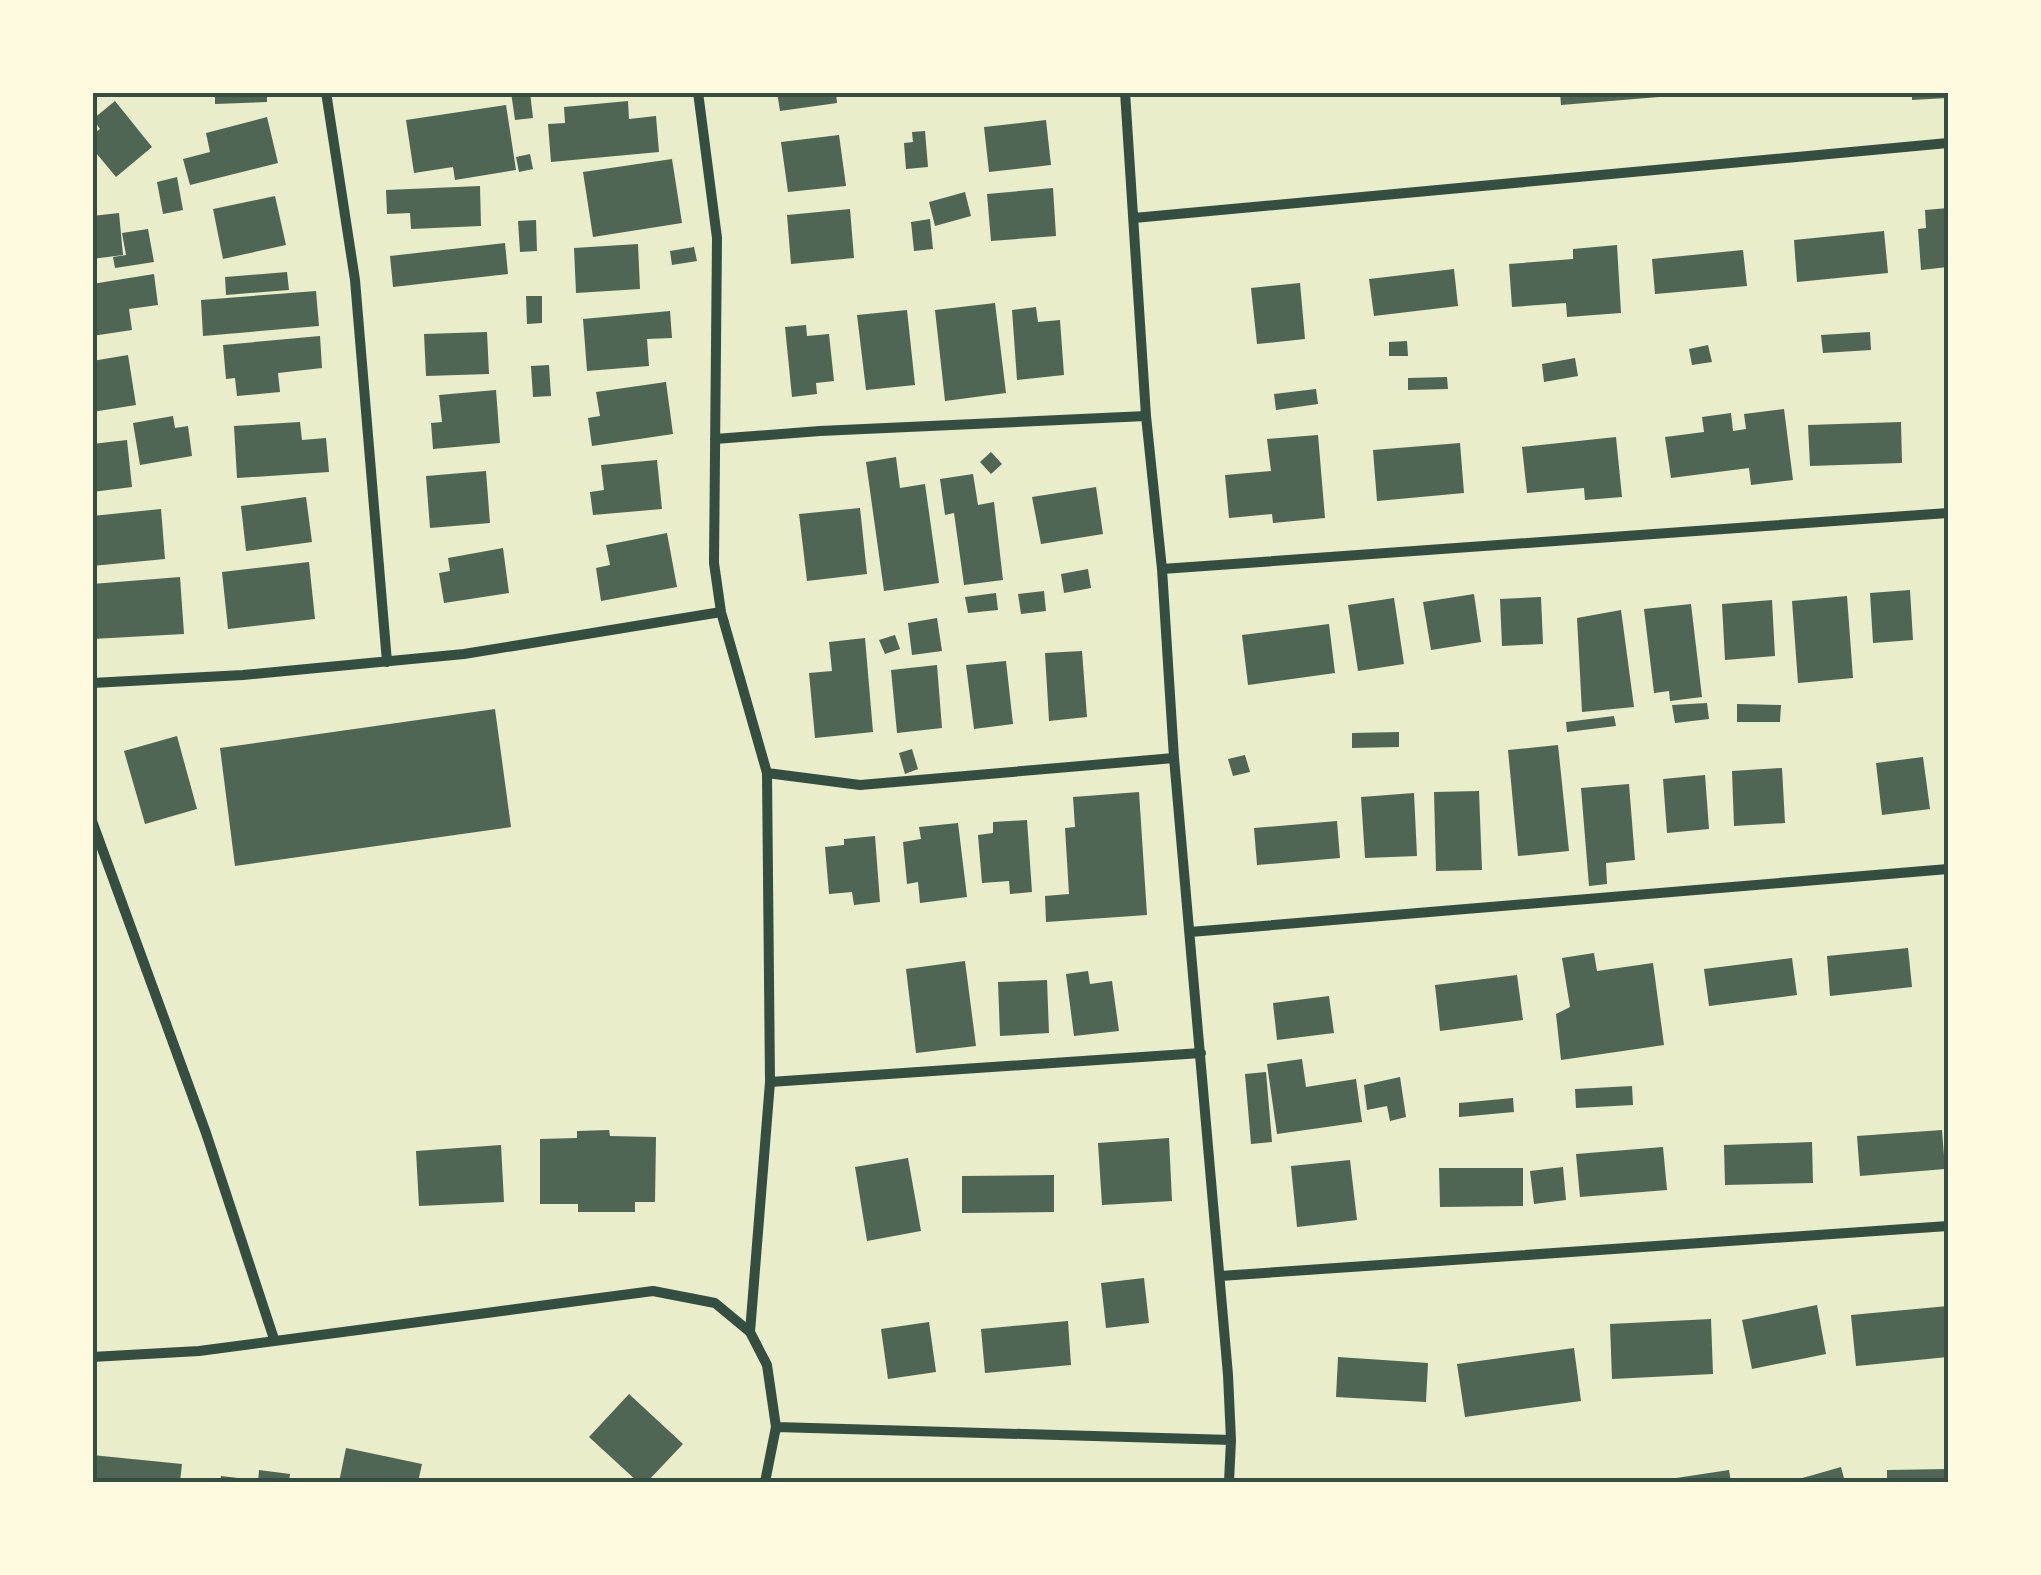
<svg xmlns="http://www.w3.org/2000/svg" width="2041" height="1575" font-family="'Asap Condensed',sans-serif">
<rect width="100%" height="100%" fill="#e9edc9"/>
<!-- building -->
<path fill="#4f6655" d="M215,92H267V102L215,104Z
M511,92H530L533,118L515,120Z
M777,92H836L837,103L780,111Z
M1560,92H1684V95L1561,105Z
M1912,92H1948V98L1912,100Z
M115,101L152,147L116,177L92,148V135L100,129L93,119Z
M628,101L629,119L656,116L659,152L551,162L548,124L565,123L564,107Z
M506,105L516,170L455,180L453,167L414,173L406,120Z
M267,117L278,163L190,185L183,159L210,152L206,133Z
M1046,120L1051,165L989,172L984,127Z
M925,131L928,167L906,169L904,143L913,142L912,132Z
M839,135L846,186L788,192L781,142Z
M530,154L533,169L519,172L516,157Z
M672,159L682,223L593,237L583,172Z
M177,177L183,210L163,214L157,182Z
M480,186L481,226L411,229L410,213L387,214L386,190Z
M1053,188L1056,236L991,241L987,194Z
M965,192L971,216L935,226L929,202Z
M275,196L286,245L223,259L213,209Z
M1948,208V267L1921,270L1918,229L1926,228L1925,210Z
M850,209L854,258L791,264L787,215Z
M119,213L123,255L92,259V216Z
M930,219L933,249L914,251L911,222Z
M536,220L537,251L520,252L518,221Z
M148,229L154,262L115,268L113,257L133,254L126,255L122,233Z
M1884,231L1888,273L1797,282L1794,240Z
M505,243L508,274L393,287L390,256Z
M638,244L640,289L576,293L574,248Z
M1617,245L1621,313L1567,317L1566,303L1512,307L1509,264L1573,259V249Z
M694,247L697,261L672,265L670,251Z
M1743,250L1747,286L1655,294L1652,259Z
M1454,269L1458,306L1374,316L1369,279Z
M287,272L289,290L226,295L225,277Z
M154,274L158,305L129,309L132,330L92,336V284Z
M1300,283L1305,339L1257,344L1251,288Z
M316,291L319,326L203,336L201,300Z
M526,296H542V323L527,324Z
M995,303L1006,393L945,401L935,310Z
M1036,307L1038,322L1060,320L1064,375L1017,380L1012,310Z
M907,310L915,385L866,390L857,315Z
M670,311L672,338L647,339L649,366L587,371L583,319Z
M806,325L807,336L829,334L834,381L816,383L817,394L792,397L785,327Z
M487,332L489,374L426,376L424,334Z
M1870,332L1871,350L1823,353L1821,335Z
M320,336L322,368L278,373L280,392L237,396L235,378L226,379L223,345Z
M1407,341L1408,356H1389V342Z
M1708,345L1712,362L1692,365L1689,349Z
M128,355L136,405L92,412V361Z
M1575,358L1578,376L1544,382L1542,364Z
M549,365L551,396L533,397L531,366Z
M1447,377L1448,389L1408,390V378Z
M666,382L673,434L592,446L588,418L600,416L596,392Z
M1316,389L1318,404L1276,410L1274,394Z
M496,390L500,443L433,449L431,423L442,422L439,395Z
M1784,409L1793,480L1751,485L1749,468L1671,478L1665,437L1704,432L1702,417L1731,413L1733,431L1746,429L1744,414Z
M173,416L175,428L188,426L192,456L140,465L133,423Z
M300,422L302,440L326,438L329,472L237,478L234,426Z
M1901,422L1902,463L1810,466L1808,425Z
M1318,435L1325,518L1273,523L1272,514L1229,518L1225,475L1271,471L1267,439Z
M1616,437L1622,497L1585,500L1584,488L1527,493L1522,447Z
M127,440L132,487L92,492V444Z
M1460,443L1464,493L1377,501L1373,450Z
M991,452L1002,464L991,474L980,462Z
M896,457L900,488L925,484L939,583L884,591L866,462Z
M657,460L662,509L593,515L590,492L604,490L601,465Z
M486,471L490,523L430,528L426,476Z
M973,474L978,505L994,502L1003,580L964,585L954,513L945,515L940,479Z
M1096,487L1103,534L1041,544L1032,497Z
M306,497L312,542L246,551L241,506Z
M860,508L867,574L807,581L799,514Z
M161,509L165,559L92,566V516Z
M667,533L677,587L601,601L596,568L610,565L606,545Z
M503,548L509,593L444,603L439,573L450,571L448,558Z
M309,562L315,619L228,629L222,572Z
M1088,569L1091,588L1064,593L1061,574Z
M180,577L184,634L92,639V584Z
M1910,590L1913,640L1873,643L1870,593Z
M1044,591L1046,611L1021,614L1018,594Z
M996,593L998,610L968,613L965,597Z
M1474,594L1481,642L1431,650L1423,602Z
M1847,596L1853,678L1798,683L1792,601Z
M1541,597L1543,644L1502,646L1500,599Z
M1394,598L1404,664L1358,671L1348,605Z
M1772,600L1775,656L1725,660L1722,604Z
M1691,604L1702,697L1670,701L1669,691L1654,693L1644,609Z
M1621,610L1634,707L1582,712L1577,618Z
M937,618L942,651L912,655L908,623Z
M1329,624L1335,673L1248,685L1242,635Z
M895,635L900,649L885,654L879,640Z
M865,638L873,732L815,738L809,673L832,671L829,642Z
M1082,651L1087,717L1049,721L1045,653Z
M1006,661L1013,724L974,729L966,665Z
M937,665L942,728L897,733L891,670Z
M1707,703L1709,719L1675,723L1672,705Z
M1737,704L1781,705L1780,722H1737Z
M495,709L511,827L235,866L220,748Z
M1614,716L1616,726L1567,732L1566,722Z
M1399,732V747L1352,748V733Z
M177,736L197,809L145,824L124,751Z
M1558,745L1569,851L1518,856L1508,750Z
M912,749L918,769L905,774L899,753Z
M1245,755L1250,772L1233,776L1228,759Z
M1923,757L1930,809L1882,815L1876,763Z
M1782,768L1785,823L1734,826L1732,771Z
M1705,775L1709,829L1667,833L1663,779Z
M1629,784L1635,860L1606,863L1607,884L1589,886L1581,788Z
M1479,791L1482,870L1436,871L1434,792Z
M1139,792L1147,915L1046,922L1045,896L1069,894L1065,828L1075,827L1073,797Z
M1414,793L1417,856L1365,858L1361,797Z
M1027,820L1032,892L1010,894L1009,881L982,883L978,835L993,833V822Z
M1337,821L1340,858L1257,865L1254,828Z
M958,823L967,897L920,903L918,882L907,884L903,842L921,839L919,827Z
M875,836L880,902L854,905L852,892L829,894L825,847L844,845V839Z
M1908,948L1912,987L1830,996L1827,956Z
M1594,953L1597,971L1653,963L1664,1045L1561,1060L1556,1014L1570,1007L1562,958Z
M1792,958L1797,995L1709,1006L1704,969Z
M965,961L976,1046L916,1053L906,969Z
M1088,971L1090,984L1112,981L1119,1031L1074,1036L1066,974Z
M1517,975L1523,1020L1440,1031L1435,985Z
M1047,980L1049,1033L1000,1036L998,982Z
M1329,996L1334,1033L1277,1040L1273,1003Z
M1302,1059L1306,1087L1356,1079L1362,1122L1277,1134L1267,1064Z
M1266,1072L1272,1142L1251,1144L1245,1074Z
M1400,1077L1406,1117L1390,1121L1387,1106L1367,1110L1364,1085Z
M1632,1086L1633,1105L1576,1108L1575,1089Z
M1513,1098L1514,1112L1459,1117V1103Z
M609,1130L610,1136L656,1137L655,1202H635V1212H578V1204H540V1139L577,1138V1131Z
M1942,1130L1945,1169L1860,1176L1857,1136Z
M1169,1138L1172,1201L1102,1205L1098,1143Z
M1812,1142L1813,1183L1725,1185L1724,1145Z
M501,1145L504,1202L419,1206L416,1151Z
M1663,1147L1667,1190L1580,1197L1576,1154Z
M908,1158L921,1231L867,1241L855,1167Z
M1350,1160L1357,1220L1297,1227L1291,1166Z
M1563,1167L1566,1200L1534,1204L1530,1171Z
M1439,1168H1523V1206L1440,1207Z
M1054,1175V1212L962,1213V1176Z
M1144,1278L1149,1323L1106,1328L1101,1283Z
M1817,1305L1826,1354L1752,1369L1742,1320Z
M1948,1306V1357L1856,1366L1851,1315Z
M1711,1319L1713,1374L1612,1379L1610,1324Z
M1068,1321L1071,1365L985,1373L981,1329Z
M929,1322L936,1372L888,1379L881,1329Z
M1574,1348L1581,1401L1465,1417L1457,1364Z
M1338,1357L1428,1363L1426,1402L1336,1397Z
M629,1394L683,1444L647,1482H638L589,1437Z
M346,1448L422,1464L418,1482H339Z
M92,1455L182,1464L180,1482H92Z
M1841,1467L1845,1482H1792V1481Z
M1948,1469V1482H1887V1470Z
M259,1470L290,1474L289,1482H258Z
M1729,1470L1731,1482H1663V1480Z
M221,1476L255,1480V1482H220Z"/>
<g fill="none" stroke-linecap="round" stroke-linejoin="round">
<!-- minor -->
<path stroke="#344e41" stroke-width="10" d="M326,92L355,280L387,662
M698,92L717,238L714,563L721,612L767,773L860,785L1174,758
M1125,92L1146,416L1162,569L1174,758L1228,1375L1231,1440L1229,1482
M1134,218L1948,143
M715,439L820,431L1146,416
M1162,569L1948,513
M92,683L243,675L464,654L721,612
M92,821L206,1133L274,1339
M1190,932L1948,869
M770,1082L1201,1053
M1220,1276L1948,1226
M750,1332L770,1082L767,773
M92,1357L199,1351L653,1291L715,1303L750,1332L767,1365L776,1427L765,1482
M776,1427L1231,1440"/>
</g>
<!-- border -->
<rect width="2041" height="1575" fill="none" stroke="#fefae0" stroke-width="190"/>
<rect x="95" y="95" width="1851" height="1385" fill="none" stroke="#344e41" stroke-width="4"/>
</svg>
